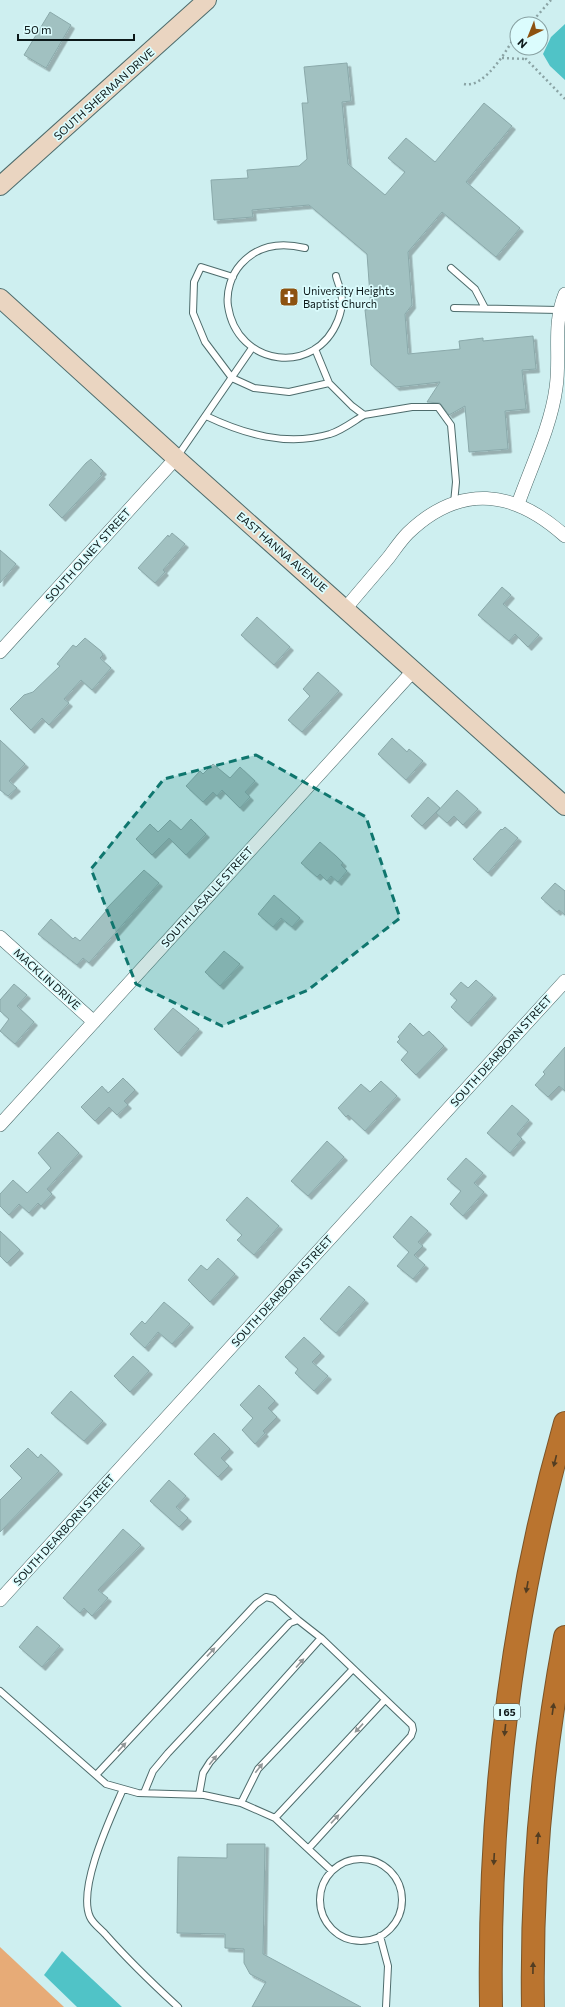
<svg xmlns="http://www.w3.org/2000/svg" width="565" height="2007" font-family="Commissioner,sans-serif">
<defs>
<filter id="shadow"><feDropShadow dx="3.5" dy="3.5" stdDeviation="0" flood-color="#0004"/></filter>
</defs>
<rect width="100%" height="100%" fill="#ceeff0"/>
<!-- green -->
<path fill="#e7ab77" d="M0,1947L64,2007H0Z"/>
<!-- water -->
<path fill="#50c3c7" d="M565,24V80L550,66L543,54L551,37Z
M62,1951L122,2007H77L44,1975Z"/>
<!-- building -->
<path fill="#a1c1c1" stroke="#8aa9aa" filter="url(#shadow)" d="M50,12L71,25L46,68L24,55Z
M347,63L351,101L342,102L348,164L385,195L405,172L388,158L406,138L435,162L484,103L512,126L466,182L520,228L496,257L442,212L408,252L412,305L405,314L408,354L460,349L459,341L483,338V341L533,336L536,369L522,370L526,409L505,411L508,449L469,452L465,406L449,415L440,403L427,402L440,382L396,387L371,365L365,310L371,309L367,254L309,205L252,210L253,217L214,220L211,180L248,178L247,170L299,166L307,159L302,103H308L304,67Z
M91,459L103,471L100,474L102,475L62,518L49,505L86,463Z
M172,533L185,544L163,570L165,572L155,583L138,568L168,535L169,537Z
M0,550L16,564L0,583Z
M502,587L511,595L503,604L539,635L528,647L515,634L509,641L478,615Z
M257,617L290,647L274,665L241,635Z
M85,638L101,651L103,655L100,658L111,668L92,690L81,680L64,699L69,703L49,725L42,718L31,730L10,709L24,695L33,692L60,666L57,664L73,645L76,647Z
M318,672L339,691L302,732L288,720L310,696L303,689Z
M392,738L407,752L409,749L423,761L406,780L378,754Z
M0,740L25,764L9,781L17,788L8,796L0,790Z
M213,764L230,778L240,767L255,781L245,792L250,797L240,808L222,790L217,796L213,792L203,802L186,786L200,771L203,774Z
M457,790L478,809L463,825L454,816L447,823L436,813Z
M428,797L440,808L422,826L411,816Z
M191,819L206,834L186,855L169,838L152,855L136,839L150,824L158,832L170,820L181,830Z
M505,827L518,838L488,873L473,859L501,829L502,830Z
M320,842L336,856L343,863L341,865L347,871L338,882L331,876L327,881L320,874L317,877L301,863Z
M144,870L159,883L89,963L83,958L77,965L38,934L51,919L73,939L75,937L80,941L106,911L105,910Z
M555,883L565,891V915L559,910L557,912L541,898Z
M274,895L300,918L292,927L281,918L273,927L258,914Z
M224,951L240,964L220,986L205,972Z
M476,980L493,995L468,1023L451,1007L457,1000L450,994L461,982L468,988Z
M14,984L27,995L17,1006L34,1022L15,1044L0,1031L9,1019L0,1011V1000Z
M173,1008L199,1029L178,1053L154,1029Z
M410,1023L423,1036L429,1031L444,1046L416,1075L401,1060L408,1052L397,1042L400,1039L398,1037Z
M565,1047V1091L559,1086L548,1097L535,1085L545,1074L543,1072Z
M123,1078L135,1090L124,1101L128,1105L117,1115L109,1107L95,1121L81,1107L102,1086L108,1093Z
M381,1081L397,1096L365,1131L348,1115L346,1117L338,1108L361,1084L370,1092Z
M512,1105L529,1120L517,1134L522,1139L510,1153L487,1133Z
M58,1132L79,1153L47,1189L52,1194L41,1206L38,1203L29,1213L19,1204L9,1215L0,1206V1194L13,1180L27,1193L51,1168L38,1153Z
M327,1141L344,1157L308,1196L291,1181Z
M466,1158L483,1173L474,1183L484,1192L463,1216L450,1204L461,1191L447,1179Z
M247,1197L279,1226L254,1255L237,1240L242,1235L226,1220Z
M411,1216L428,1231L418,1242L423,1246L414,1255L425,1265L413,1279L397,1266L409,1252L393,1237Z
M0,1231L20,1250L7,1263L0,1256Z
M218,1258L235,1274L210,1302L188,1280L201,1265L207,1270Z
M349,1286L365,1300L336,1333L320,1319Z
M164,1302L190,1324L172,1344L158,1332L145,1348L130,1334L142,1321L145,1324Z
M304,1337L321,1353L312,1362L328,1376L314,1391L295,1373L298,1369L285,1357Z
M133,1356L149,1371L130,1392L114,1376Z
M259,1385L275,1401L268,1408L277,1417L263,1431L265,1433L255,1444L242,1430L253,1418L240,1405Z
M71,1391L103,1421L84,1441L51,1413Z
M214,1433L230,1449L221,1458L229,1466L218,1477L194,1454Z
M28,1448L38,1458L41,1454L59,1471L0,1532V1500L22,1478L10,1466Z
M169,1480L186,1496L176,1507L188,1518L179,1527L150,1501Z
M123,1529L141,1545L98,1590L108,1598L92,1616L84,1608L80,1613L63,1598Z
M37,1626L60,1646L42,1667L19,1647Z
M227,1844H265L263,1954L361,2007H252L266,1982L250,1974L244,1963V1949L225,1948V1934L177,1933L178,1857L227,1858Z"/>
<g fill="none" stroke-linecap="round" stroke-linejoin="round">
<defs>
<path id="service" d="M305,248C281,242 258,245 241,264C231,275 226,292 228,306C237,367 316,377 338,320C341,312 343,301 341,293C340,287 337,281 336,276
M451,268L475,289L485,308
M233,277L201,267L194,282L193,313L205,342L232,378L254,388L289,392L329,383
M454,308L559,310
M315,349L329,383L352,406L364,415L412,407H438L451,425L456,482L454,503
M206,416C244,434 287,447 330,434C341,431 354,421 364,415
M177,457L252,348
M0,1691L106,1784L138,1793L204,1795L241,1803L275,1818L332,1871
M96,1775L256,1604L266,1597L274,1599L298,1620
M123,1789C111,1817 77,1888 90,1917C93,1924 102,1930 106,1935C129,1961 153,1984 178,2007
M144,1793L153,1771L168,1753L290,1623L298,1620L321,1638L412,1725L413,1730L411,1736L309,1848
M199,1795L203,1773L210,1762L321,1638
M241,1803L258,1769L353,1669
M275,1818L385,1700
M320 1900a41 41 0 1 1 82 0a41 41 0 1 1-82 0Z
M380,1936L388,1966L386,2007"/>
<path id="minor" d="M518,504C531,467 551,426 556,388C561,355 552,326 565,294
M346,608C360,591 375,574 389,557C395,549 401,540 408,533C460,483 514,490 565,536
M0,652L176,458
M0,937L94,1022
M0,1125L414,670
M0,1600L565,981"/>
<path id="secondary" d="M0,186L207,0
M0,298L176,458L565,806"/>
<path id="motorway" d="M491,2007C488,1810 511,1612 565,1423
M533,2007C531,1883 542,1759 565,1637"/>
</defs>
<!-- service casing -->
<use href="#service" stroke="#4e6c6c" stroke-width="8"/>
<!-- minor casing -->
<use href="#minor" stroke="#4e6c6c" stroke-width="14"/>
<!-- secondary casing -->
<use href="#secondary" stroke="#4e6c6c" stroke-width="20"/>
<!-- motorway casing -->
<use href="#motorway" stroke="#7d5427" stroke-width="24"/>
<!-- path -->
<path stroke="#8aa3a4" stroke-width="2.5" stroke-dasharray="2 3" stroke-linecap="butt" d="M530,24L551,0
M525,48L526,59L565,99
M502,58L526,59
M464,84C485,89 508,48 517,33"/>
<!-- service -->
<use href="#service" stroke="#fff" stroke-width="6"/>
<!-- minor -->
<use href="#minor" stroke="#fff" stroke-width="13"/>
<!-- secondary -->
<use href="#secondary" stroke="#ead5c1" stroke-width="18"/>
<!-- motorway -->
<use href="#motorway" stroke="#ba742f" stroke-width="22"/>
</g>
<!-- one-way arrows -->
<defs><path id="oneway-solid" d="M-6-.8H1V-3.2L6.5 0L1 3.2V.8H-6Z"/></defs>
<g fill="#523d22">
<use href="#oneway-solid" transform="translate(555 1461) rotate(104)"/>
<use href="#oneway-solid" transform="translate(527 1587) rotate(100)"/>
<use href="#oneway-solid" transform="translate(553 1709) rotate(-82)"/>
<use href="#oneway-solid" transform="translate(505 1730) rotate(96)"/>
<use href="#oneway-solid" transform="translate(538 1838) rotate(-85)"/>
<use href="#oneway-solid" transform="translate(494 1859) rotate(93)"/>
<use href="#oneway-solid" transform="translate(533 1968) rotate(-89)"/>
</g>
<g fill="#929798">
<use href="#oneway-solid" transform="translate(211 1652) rotate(-47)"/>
<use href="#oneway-solid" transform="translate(300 1663) rotate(-48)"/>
<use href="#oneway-solid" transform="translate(359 1728) rotate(133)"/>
<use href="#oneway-solid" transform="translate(122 1747) rotate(-47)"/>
<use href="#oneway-solid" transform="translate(213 1760) rotate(-51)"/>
<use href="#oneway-solid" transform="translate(259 1768) rotate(-52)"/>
<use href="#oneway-solid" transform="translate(335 1819) rotate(-47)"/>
</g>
<!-- marked area -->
<path fill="#0f766e" fill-opacity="0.2" stroke="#0f766e" stroke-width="3" stroke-dasharray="8 5" stroke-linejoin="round" d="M256,755L366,817L400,918L308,990L222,1026L136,984L91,869L164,779Z"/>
<!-- icons -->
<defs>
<symbol id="church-square" viewBox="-11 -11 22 22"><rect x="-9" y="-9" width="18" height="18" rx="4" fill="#8d5210" stroke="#dbfcfd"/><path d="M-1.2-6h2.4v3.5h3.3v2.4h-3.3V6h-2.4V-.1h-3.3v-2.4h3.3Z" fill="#fff"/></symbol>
</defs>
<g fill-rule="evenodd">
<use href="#church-square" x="278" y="286" width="22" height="22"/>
</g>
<g text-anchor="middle" stroke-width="3.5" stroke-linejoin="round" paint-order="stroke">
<!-- shield labels -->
<rect fill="#dbfcfd" stroke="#4a5c5d" stroke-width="1" x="494" y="1704" width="26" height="16" rx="3"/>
<g font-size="10" font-weight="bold" fill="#0c1819">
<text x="507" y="1716">I 65</text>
</g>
<!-- street labels -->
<g font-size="11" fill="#0c1819" stroke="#dbfcfd">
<text transform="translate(104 94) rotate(-42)" y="4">SOUTH SHERMAN DRIVE</text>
<text transform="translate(282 552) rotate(41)" y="4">EAST HANNA AVENUE</text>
<text transform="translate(88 555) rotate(-48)" y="4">SOUTH OLNEY STREET</text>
<text transform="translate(207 897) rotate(-48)" y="4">SOUTH LASALLE STREET</text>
<text transform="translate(47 979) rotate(42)" y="4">MACKLIN DRIVE</text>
<text transform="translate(501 1051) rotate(-48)" y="4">SOUTH DEARBORN STREET</text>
<text transform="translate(282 1291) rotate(-48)" y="4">SOUTH DEARBORN STREET</text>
<text transform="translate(64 1530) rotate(-48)" y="4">SOUTH DEARBORN STREET</text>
</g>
<!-- poi labels -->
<g font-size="11" fill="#0c1819" stroke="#dbfcfd" text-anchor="start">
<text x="303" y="295">University Heights<tspan x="303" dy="13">Baptist Church</tspan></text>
</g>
</g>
<!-- north arrow -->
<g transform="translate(529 36) rotate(223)"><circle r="19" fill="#dbfcfd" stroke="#88a1a2"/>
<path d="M0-3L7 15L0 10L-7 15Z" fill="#8d5210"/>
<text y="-6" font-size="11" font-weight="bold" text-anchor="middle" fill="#0c1819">N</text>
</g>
<!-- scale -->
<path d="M18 34v6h116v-6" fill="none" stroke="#0c1819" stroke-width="2"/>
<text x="24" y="34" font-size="12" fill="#0c1819" stroke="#dbfcfd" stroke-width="3" paint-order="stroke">50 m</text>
</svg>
